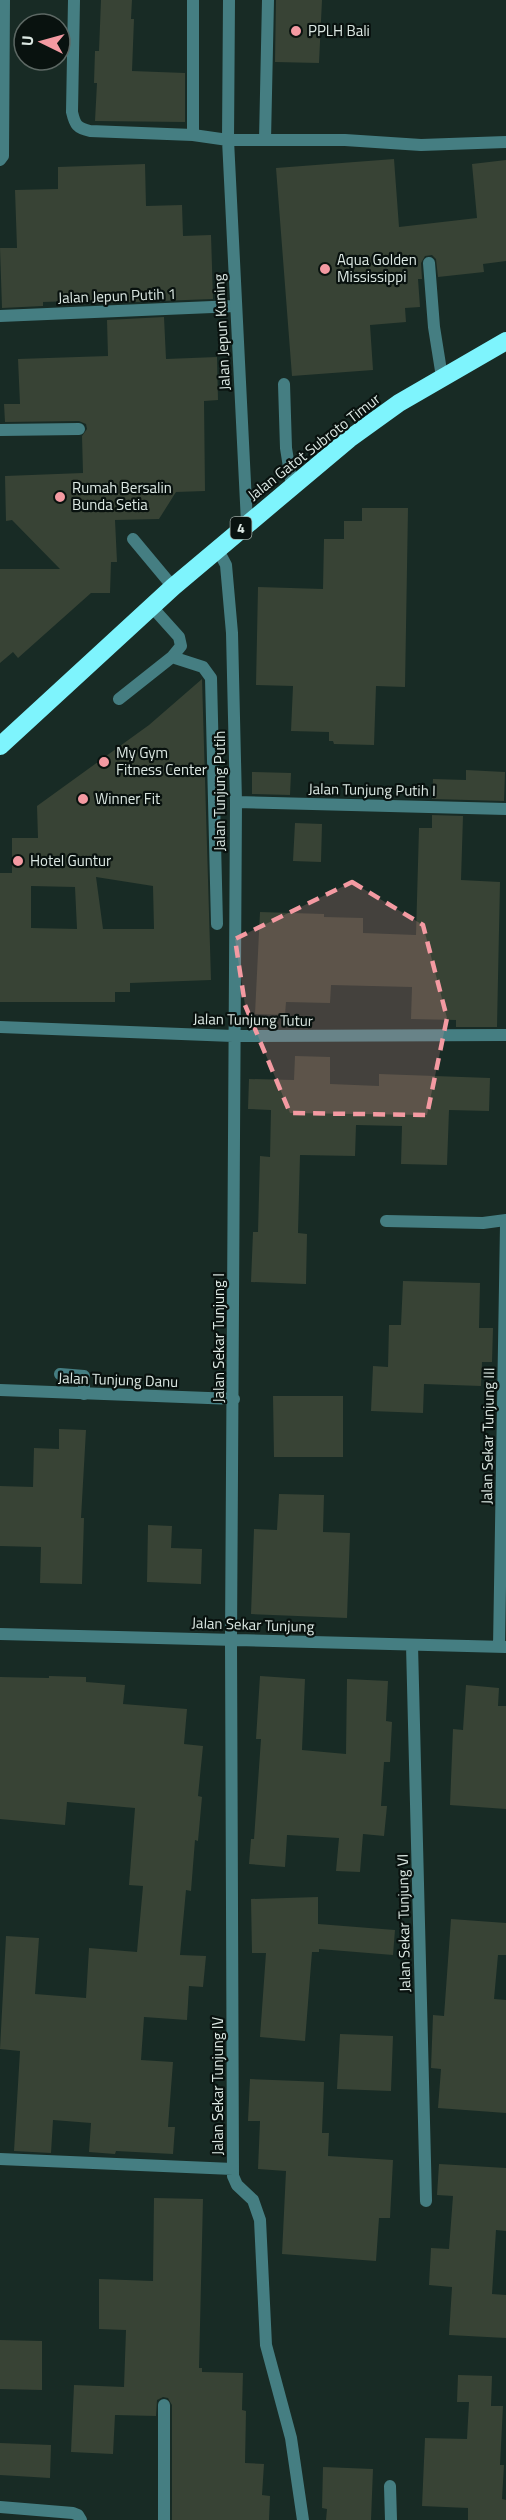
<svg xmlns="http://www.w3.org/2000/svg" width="506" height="2520" font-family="'Titillium Web',sans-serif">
<rect width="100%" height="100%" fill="#182b25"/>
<!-- building -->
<path fill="#384335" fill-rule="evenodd" d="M101,0H132L131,19H134L132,71L185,73V122L95,121L97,83H94L95,51H99Z
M276,0H322L319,63L275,62Z
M394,159L399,227L477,218L472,164L506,160V261L483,264L484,272L438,277L436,259L432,255L425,256L421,263L422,279H418L420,307L405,308L406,322L370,325L373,370L292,376L276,168Z
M145,164L146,206L182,205L183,236L211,235L213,299L106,303V300L43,302V306L2,308L0,248H17L15,190L58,189V167Z
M164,317L166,359L217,357L218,400L204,401L205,491L176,492L159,519L115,520L117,562H111L110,593H91L18,658L13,652L0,663V569H60L12,520L6,521L5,476L83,473L82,436L87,429L86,424L79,421L5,422L4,404H20L18,359L108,356L107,320Z
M362,508H408L405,687L376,686L374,745L334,744L333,741H329V732L291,731L293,686L256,685L258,587L323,589L324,539H344V521H362Z
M202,679L211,980L130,983V992H115V1002H0V873H12V838H38L37,806L149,725ZM96,877L153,886L154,929H103ZM31,886L75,887L77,929L31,928Z
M466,770L505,772L504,801L432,799L433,779L466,780Z
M252,772L291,773L290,795L252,794Z
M432,815L463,816L461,880L500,882L497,1027H456V1020L411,1019L412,987L331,985L330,1003L286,1002L285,1015L255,1014L260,912L324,914V917L363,918V933L416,935L419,828H432Z
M295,823L322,824L321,862L293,861Z
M295,1056L330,1057V1084L379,1086V1074L490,1078L489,1111L449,1110L447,1165L401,1164L402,1126L356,1125L355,1156L300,1155L298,1233L307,1234L306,1284L251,1282L253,1232H258L260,1156L270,1157L271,1110L248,1109L249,1079L294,1080Z
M403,1281L480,1283L479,1328H493L492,1362H482L481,1386L424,1384L423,1413L371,1411L373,1366L388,1367L389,1325H401Z
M273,1396H343V1457H274Z
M59,1429L86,1430L81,1518H84L82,1584L40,1583L41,1547L0,1546V1486L33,1487L34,1448L59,1449Z
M279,1494L324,1495L323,1532L350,1533L347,1618L251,1614L254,1529L277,1530Z
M148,1525L172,1526L171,1548L202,1549L201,1584L147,1582Z
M49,1676L86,1677V1682L125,1685L123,1704L187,1709L184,1744L203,1746L198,1796L202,1797L198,1841L195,1840L191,1891L186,1890L180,1955L206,1956L203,1987L189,1986L187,2020L144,2017L141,2060L173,2062L168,2127H175L173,2154L116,2151L115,2154L89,2152L91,2123L53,2120L51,2153L14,2151L20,2051L0,2049L6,1936L39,1938L35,1994L86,1998L89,1948L137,1952L143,1886L129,1885L135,1808L67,1802L65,1825L0,1819V1677L49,1678Z
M260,1676L305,1679L302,1750L346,1754L347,1679L388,1681L386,1721L392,1722L390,1762H384L381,1806H387L384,1836L363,1834L360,1872L336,1871L339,1838L287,1835L285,1867L249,1864L251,1839H254L261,1739H256Z
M466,1685L499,1688L498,1706H506V1809L450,1805L453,1729L463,1730Z
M318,1897V1924L395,1930L393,1955L319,1949V1952H312L305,2041L260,2037L266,1953H252L251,1899Z
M451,1919L506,1923V1955H498L494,1999L506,2000V2113L438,2108L441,2069L431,2068L433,2015L444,2016Z
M340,2034L393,2036L391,2091L337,2089Z
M250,2079L324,2082L322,2133H329L328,2156L393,2160L390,2218H379L376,2261L282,2254L286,2171L258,2169L260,2121H248Z
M439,2164L506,2168V2231L496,2230L492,2294L506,2295V2338L449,2335L452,2287L429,2285L431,2248L449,2249L453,2196L437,2195Z
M154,2198L203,2199L199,2368H202V2372L243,2373L242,2410L246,2411L245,2463L264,2464L262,2495L270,2496L269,2520H172V2405L168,2398L163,2397L157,2400L156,2416L115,2415L113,2454L71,2452L74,2385L124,2387L126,2330L99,2329V2279L153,2281Z
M0,2340L42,2341V2390L0,2389Z
M458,2375L492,2376L491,2406H503L500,2465H504L502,2499L506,2500V2520H468V2508L422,2506L425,2438L467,2439L469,2402H457Z
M0,2443L51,2445L50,2478L0,2475Z
M323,2467L373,2469L371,2520H326L327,2509L322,2508Z"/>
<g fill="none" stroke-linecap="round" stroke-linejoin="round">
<!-- lane -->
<path stroke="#457e82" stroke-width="12" d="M429,263L434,327L442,377
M0,316L236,306
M284,384L286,448L292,486
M0,430L79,429
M133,539L173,587
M172,657L203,667L211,678L217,924
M119,699L172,657L181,646L179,637L152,607
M386,1221L483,1223L506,1220
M60,1374L84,1376V1394"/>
<!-- street -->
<path stroke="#457e82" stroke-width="12" d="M74,0L72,112C75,125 77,128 90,131L193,135L228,140H345L421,145L506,142
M229,0L228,140L247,523
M193,135V0
M265,140L268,0
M0,160L3,156L4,0
M217,548L226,565L232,633L236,802L231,1640L233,2176L237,2185L253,2200L260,2220L266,2345L291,2438L303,2520
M236,802L506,809
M0,1027L233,1036L506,1035
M0,1390L234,1399
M0,1634L506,1647
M412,1645L426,2201
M499,1647L506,1225
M0,2159L233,2169
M390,2486L391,2520
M0,2507L73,2513L78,2515L81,2520
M164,2520V2405"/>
<!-- highway -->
<path stroke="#7ef4fd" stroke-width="18" d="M0,746L173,587L349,439L399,403L506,341"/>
</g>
<!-- marked area -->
<path fill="#f49aa2" fill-opacity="0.2" stroke="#f49aa2" stroke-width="4.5" stroke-dasharray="12 8" stroke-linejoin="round" d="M352,882L423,925L447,1018L427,1115L290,1113L245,1005L235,939Z"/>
<!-- markers -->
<g fill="#f49aa2" stroke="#09120f" stroke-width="2">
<circle cx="296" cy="31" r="6"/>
<circle cx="325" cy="269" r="6"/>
<circle cx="60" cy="497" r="6"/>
<circle cx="104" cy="762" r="6"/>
<circle cx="83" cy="799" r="6"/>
<circle cx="18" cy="861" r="6"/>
</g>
<g text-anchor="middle" stroke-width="4.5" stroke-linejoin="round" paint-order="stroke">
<!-- shield labels -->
<rect fill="#09120f" stroke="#9da8a3" stroke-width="1.5" x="230.5" y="517" width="21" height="22" rx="4.5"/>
<g font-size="14" font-weight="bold" fill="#dce8e3">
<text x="241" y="533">4</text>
</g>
<!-- poi labels -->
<g font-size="15" fill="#dce8e3" stroke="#09120f" text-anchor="start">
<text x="308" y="36">PPLH Bali</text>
<text x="337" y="265">Aqua Golden<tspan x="337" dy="17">Mississippi</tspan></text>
<text x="72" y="493">Rumah Bersalin<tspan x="72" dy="17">Bunda Setia</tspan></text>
<text x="116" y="758">My Gym<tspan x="116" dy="17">Fitness Center</tspan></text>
<text x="95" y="804">Winner Fit</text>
<text x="30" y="866">Hotel Guntur</text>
</g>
<!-- street labels -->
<g font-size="15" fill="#dce8e3" stroke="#09120f">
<text transform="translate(117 296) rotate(-2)" y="5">Jalan Jepun Putih 1</text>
<text transform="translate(222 332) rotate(-93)" y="5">Jalan Jepun Kuning</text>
<text transform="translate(314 447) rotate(-38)" y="5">Jalan Gatot Subroto Timur</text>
<text transform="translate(372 790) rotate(1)" y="5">Jalan Tunjung Putih I</text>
<text transform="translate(220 791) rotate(-90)" y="5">Jalan Tunjung Putih</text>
<text transform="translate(253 1020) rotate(1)" y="5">Jalan Tunjung Tutur</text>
<text transform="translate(219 1338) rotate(-90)" y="5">Jalan Sekar Tunjung I</text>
<text transform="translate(118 1380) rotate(2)" y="5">Jalan Tunjung Danu</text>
<text transform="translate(488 1436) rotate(-89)" y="5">Jalan Sekar Tunjung III</text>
<text transform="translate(253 1625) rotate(2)" y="5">Jalan Sekar Tunjung</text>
<text transform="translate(404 1923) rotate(-91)" y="5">Jalan Sekar Tunjung VI</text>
<text transform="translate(218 2086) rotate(-90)" y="5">Jalan Sekar Tunjung IV</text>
</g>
</g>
<!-- north arrow -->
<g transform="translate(42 42) rotate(275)"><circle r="28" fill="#09120f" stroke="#5d6864" stroke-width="1.5"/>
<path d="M0-4.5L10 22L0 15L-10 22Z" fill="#f49aa2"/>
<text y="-9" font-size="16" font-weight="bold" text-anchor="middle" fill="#dce8e3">U</text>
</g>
</svg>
